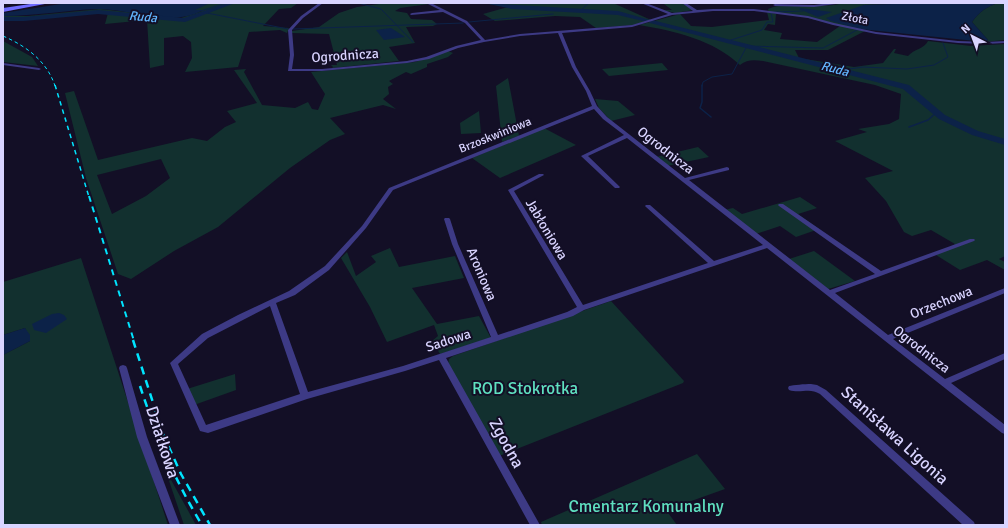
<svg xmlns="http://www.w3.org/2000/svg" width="1008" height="528" font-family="Signika,sans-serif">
<rect width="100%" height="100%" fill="#130f26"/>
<!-- green -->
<path fill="#12302f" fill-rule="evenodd" d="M207,3H298L291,8L279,9L263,26L289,28L287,33L280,30L249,32L238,67L185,72L192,58L191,42L183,36L164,38V65L150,68L147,20L105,24L108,13L99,12L25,20H3V16H28L100,9L181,18L202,11L194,10Z
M386,3L429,4L400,8L395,11L407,13L411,19L432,20L437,24L433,26L406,27L415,43L389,47L399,61L332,68L333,67L331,65H337L329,34L292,33V31L319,27L339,13L357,7Z
M483,3H613L651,20L633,25L596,28L580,17L555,16L495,21L483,14L508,7Z
M683,3L693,10L675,13L663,10H672L664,4Z
M843,3H921L864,5L860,28L865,31L828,50H795L799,58L854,67L883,63L894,49H896L894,53L908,56C914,49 924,49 928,41L971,46L1005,44V256L999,259L1005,262V270L987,260L960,270L936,255L955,244L931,230L912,236L904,232L886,201L865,178L893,171L835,141L867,132L858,129L889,124L899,119L901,94L875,85L763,61C755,60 747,59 740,65C713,40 676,31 639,25L680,14L691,26L712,27L769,20L767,12L776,14L775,25L768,24L764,30L782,33L780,39L817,42L840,26L800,16L769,12L768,9C787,0 820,10 843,3Z
M998,3H1005V40L985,42L988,40L972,22C979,12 986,7 998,3Z
M3,41L32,57L38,66L3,62Z
M448,51L453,53L448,57L427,64V67L411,74L406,72L389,81L393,84L388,87L389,94L383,99L396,109L383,105L330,118L345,134L330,140L290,168L218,227L174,251L131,279L118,274L86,178L65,93L74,91L98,160L192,138L207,141L225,127L236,122L227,111L257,103L234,70L246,69L244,72L262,105L295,108L308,102L312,109L318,110L325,94L311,72L415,62ZM161,159L170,178L146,196L112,214L97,175Z
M662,63L668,70L609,76L602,69Z
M508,78L519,136L502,142L496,86Z
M595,99L618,101L635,115L611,121L599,108Z
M479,111L481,133L461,134L460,123Z
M544,128L576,145L500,178L472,158Z
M698,147L709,157L667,166L656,157Z
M800,197L817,208L798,214L819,229L796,237L780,226L756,234L724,210L733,208L742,214Z
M390,248L399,267L455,256L464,278L412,288L437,324L479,316L491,338L440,354L432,341L438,336L434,325L387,342L370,307L341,258L347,252L356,276L376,262L371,256Z
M814,251L855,281L828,289L789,259Z
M81,258L168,525H3V355L30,341L25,328L3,335V282Z
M611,301L684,381L683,383L499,456L448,364L449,359L453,356Z
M235,374L236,390L194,405L187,389Z
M697,454L725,489L666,510L677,525H542L541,522Z
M165,469L196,525H184Z"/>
<!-- water -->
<path fill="#0c2248" d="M67,3H207L208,4L195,10H203C172,28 131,9 98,9C66,10 35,16 3,16V13Z
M921,3H998C986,7 979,12 972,22L988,40L985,42L860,29L831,21L826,18L864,5Z
M800,8L832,12L818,17L799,9Z
M391,28L405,37L384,40L376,30Z
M59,313L64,315L67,319L46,333L34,330L32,324L52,314Z
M25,328L30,335V341L3,355V335Z"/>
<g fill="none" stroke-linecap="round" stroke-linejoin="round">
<!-- stream-far1 -->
<path stroke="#0c2248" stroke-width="1" d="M358,3L381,9L413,42
M201,11L225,3
M580,11L589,3
M774,12L803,11
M207,13L288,29
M469,22L553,14
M293,29L463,23
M728,41L762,30L767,22H773L771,13
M843,70L863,67L907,69L934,65L948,57L943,43
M702,86L703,82L712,77L732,74L747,46L823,48L857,30"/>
<!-- stream -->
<path stroke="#0c2248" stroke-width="1.5" d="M702,85V102L700,108L711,117
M909,127L928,120L937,112"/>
<!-- river -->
<path fill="#0c2248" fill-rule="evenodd" d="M227,3H235L185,22L98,14L24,21H3V17H24L98,10L184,18Z
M484,3L618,11L650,20L647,22L618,15L512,9Z
M652,20L909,85L945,115L978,131L1005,139V145L972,135L939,119L903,89L650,23L649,22Z"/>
<!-- minor -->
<path fill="#3d3a85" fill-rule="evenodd" d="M319,3H323L303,18L292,30L294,55L292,69H322L407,61L426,57L456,46L481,40L465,23L443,12L411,15L410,14L412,13L440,10L426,3H431L467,21L485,40L520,34L632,25L668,14L641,3H646L672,13L693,11L682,3H686L697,10L713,9H754L808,16L834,23L876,32L958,41L986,42L1005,41V43L986,44L958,43L876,34L833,25L808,18L754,11H713L672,15L632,27L562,33L576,67L590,91L597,106L607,117L685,178L727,167L729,168V170L689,180L830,290L875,274L779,206L778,205L779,204H783L881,271L970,239H974L975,240L974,241L835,293L888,335L1005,288V293L893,339L945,379L1005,353V359L951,383L1005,425V434L1002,433L767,248L584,310L573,316L446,358L540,525H530L439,360L405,371L307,399L208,433L200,431L170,363L202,334L238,315L289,291L325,266L362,226L389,188L592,106L586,91L572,67L558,33L520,36L484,42L458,48L429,59L407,63L322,71H288L290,55L288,30L301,16ZM594,109L603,119L624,135L581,156L615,188H619L620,187L588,156L627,138L763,245L714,261L650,205H646L645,206L646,207L708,263L583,305L514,191L544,175L543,174H539L508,190L577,307L567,312L498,335L458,244L450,219L449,218H445L444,219L452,244L491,337L403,366L308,392L276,303L295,295L329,270L366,228L393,190ZM270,306L300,394L206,425L178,364L208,338Z
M831,3H843L814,7L775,6L773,5L775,4L814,5Z
M3,63L39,68L41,69L39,70L3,65Z
M123,365L126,366L127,368L147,437L180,525H170L137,437L119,368L120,366Z
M811,384L817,385L826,390L974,522L975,525H963L820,394C809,387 801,394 789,390L788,388L789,386C793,385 805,384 811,384Z"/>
<!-- secondary -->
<path fill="#6f6bff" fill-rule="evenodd" d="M37,3H50L3,12V8Z"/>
<!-- rail-far3 -->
<path stroke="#00e5ff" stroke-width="1" stroke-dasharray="3.5 3" stroke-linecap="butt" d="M3,36C26,46 47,61 55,86"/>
<!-- rail-far2 -->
<path stroke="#00e5ff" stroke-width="1.5" stroke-dasharray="4.5 4" stroke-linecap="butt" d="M55,85L89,197"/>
<!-- rail-far1 -->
<path stroke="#00e5ff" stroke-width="2" stroke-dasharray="6 5" stroke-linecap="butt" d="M89,196L134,341"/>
<!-- rail -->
<path stroke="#00e5ff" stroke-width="2.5" stroke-dasharray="8 6" stroke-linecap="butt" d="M133,340L163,434L181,474L210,525
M140,386C156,435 175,481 202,525"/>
</g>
<g text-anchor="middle" stroke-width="4" stroke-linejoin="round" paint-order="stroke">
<!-- far-street labels -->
<g font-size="12" fill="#d9d4ff" stroke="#130f26">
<text transform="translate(855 18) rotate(11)" y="4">Złota</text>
<text transform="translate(495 135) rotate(-22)" y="4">Brzoskwiniowa</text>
</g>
<!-- far-water labels -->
<g font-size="13" font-style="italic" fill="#62b6ff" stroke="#130f26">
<text transform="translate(143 16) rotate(5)" y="5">Ruda</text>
<text transform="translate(835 68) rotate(14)" y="5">Ruda</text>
</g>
<!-- street labels -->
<g font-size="14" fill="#d9d4ff" stroke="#130f26">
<text transform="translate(345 55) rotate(-4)" y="5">Ogrodnicza</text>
<text transform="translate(666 150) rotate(38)" y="5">Ogrodnicza</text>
<text transform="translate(547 229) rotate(59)" y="5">Jabłoniowa</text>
<text transform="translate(482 274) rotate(67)" y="5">Aroniowa</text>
<text transform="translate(941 302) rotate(-22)" y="5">Orzechowa</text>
<text transform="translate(448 340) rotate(-18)" y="5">Sadowa</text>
<text transform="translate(922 349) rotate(38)" y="5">Ogrodnicza</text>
</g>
<!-- near-park labels -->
<g font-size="17" fill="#5fe0c0" stroke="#130f26">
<text x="525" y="394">ROD Stokrotka</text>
<text x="646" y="512">Cmentarz Komunalny</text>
</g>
<!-- near-street labels -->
<g font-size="17" fill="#d9d4ff" stroke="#130f26">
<text transform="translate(895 435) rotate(42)" y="6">Stanisława Ligonia</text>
<text transform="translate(163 442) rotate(72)" y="6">Działkowa</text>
<text transform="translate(507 443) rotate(61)" y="6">Zgodna</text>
</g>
</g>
<!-- border -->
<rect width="1008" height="528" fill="none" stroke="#d9d4ff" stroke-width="8"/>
<!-- north arrow -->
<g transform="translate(972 36) rotate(318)" stroke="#130f26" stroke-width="3" paint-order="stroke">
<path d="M0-3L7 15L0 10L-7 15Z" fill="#d9d4ff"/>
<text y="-6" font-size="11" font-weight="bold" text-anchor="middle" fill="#d9d4ff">N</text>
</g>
</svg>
